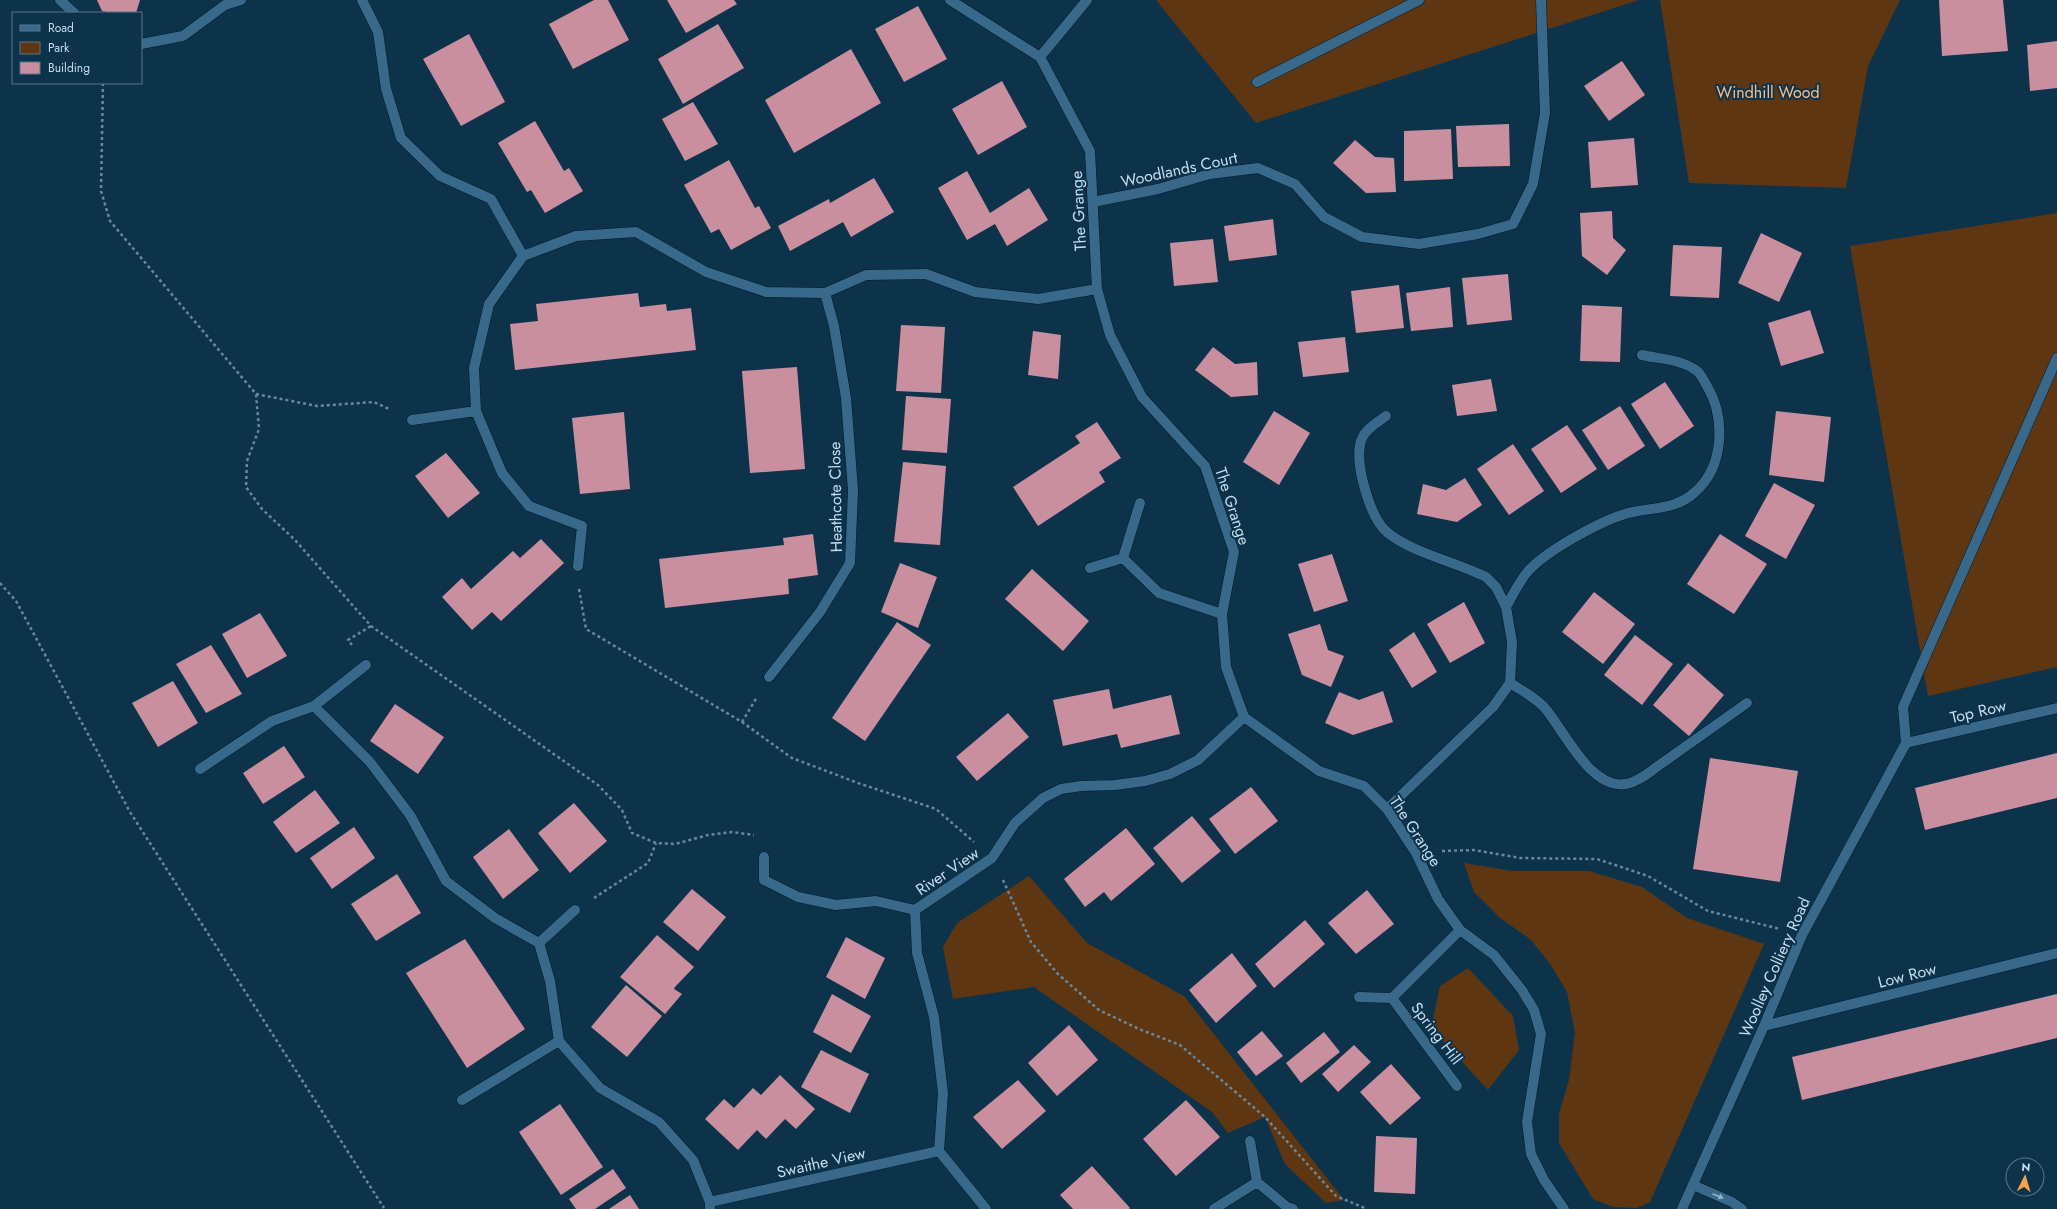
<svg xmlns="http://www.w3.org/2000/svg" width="2057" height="1209" font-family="Jost,sans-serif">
<rect width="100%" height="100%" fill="#0d334b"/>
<!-- green -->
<path fill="#5e3712" d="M1156,0H1639L1256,123Z
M1660,0H1900L1868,66L1846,188L1689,183Z
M2057,213V667L1928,696L1850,246Z
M1464,863L1512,871H1589L1642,887L1687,918L1764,944L1650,1202L1637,1208L1613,1207L1593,1199L1559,1143V1114L1569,1080L1575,1032L1567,992L1551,965L1530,939L1500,918L1474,892Z
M1029,876L1087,943L1184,996L1344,1200L1326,1203L1285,1164L1265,1117L1228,1133L1212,1112L1034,987L953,999L943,947L957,923Z
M1468,968L1513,1016L1519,1050L1488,1090L1431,1028L1440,986Z"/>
<!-- building -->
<path fill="#ca8f9f" d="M97,0H140L136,13H112L102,11Z
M594,0H608L629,40L573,69L549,24Z
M667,0H734L737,4L686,33Z
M1939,0H2003L2008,51L1942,56Z
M918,6L947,59L904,82L875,29Z
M718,24L744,68L683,104L658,59Z
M469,34L505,102L461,126L423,59Z
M2057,41V88L2030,91L2027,45Z
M851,49L881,103L794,153L765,100Z
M1622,61L1645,95L1609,121L1584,86Z
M1002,81L1027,127L978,155L952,109Z
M693,102L718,144L685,161L662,119Z
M535,121L564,171L569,168L583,191L545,213L531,190L527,192L498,143Z
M1509,124L1510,166L1458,167L1456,126Z
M1451,129L1453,179L1404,181V131Z
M1634,138L1638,185L1591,188L1588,142Z
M1355,140L1375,157L1394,158L1396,192L1366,193L1333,163Z
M729,160L755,208L759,206L771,228L731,250L719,229L711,233L684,185Z
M967,171L990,213L1029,188L1048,220L1007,246L995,224L967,240L938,188Z
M874,178L894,212L851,237L843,222L790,251L778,226L829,199L830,203Z
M1612,211L1613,238L1626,250L1607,275L1582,256L1580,213Z
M1273,219L1277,255L1229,261L1224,226Z
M1761,233L1802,253L1779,302L1738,283Z
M1213,239L1218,282L1174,286L1170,243Z
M1673,245L1722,247L1719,298L1670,296Z
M1508,274L1512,320L1467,325L1462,278Z
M1399,285L1404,328L1356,333L1351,291Z
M1450,287L1453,327L1411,331L1406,293Z
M638,293L640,307L666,304L667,311L691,308L696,350L515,370L510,324L538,321L536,304Z
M1582,305L1622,307L1620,362L1580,361Z
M1810,310L1824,353L1781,366L1768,323Z
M901,325L945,327L941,393L896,391Z
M1033,331L1061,335L1058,379L1028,375Z
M1345,337L1349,372L1303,377L1298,342Z
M1213,347L1235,364L1257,362L1258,395L1231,397L1195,370Z
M797,367L805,469L750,473L742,371Z
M1491,379L1497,411L1457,416L1452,385Z
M1665,382L1694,426L1660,449L1631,404Z
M906,396L951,399L947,453L902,450Z
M1620,406L1645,446L1608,470L1582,430Z
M1274,411L1310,433L1279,485L1243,462Z
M1776,411L1831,417L1824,482L1769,475Z
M624,412L630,489L580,494L572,418Z
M1097,422L1121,458L1099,472L1105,482L1038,526L1013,487L1080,443L1075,436Z
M1567,425L1597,469L1561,493L1531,449Z
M1513,444L1544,491L1509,515L1477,469Z
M446,453L480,493L448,518L415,476Z
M903,462L946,466L940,545L894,542Z
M1465,478L1482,505L1457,522L1417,514L1423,484L1446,490Z
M1774,483L1815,505L1786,559L1745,536Z
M813,534L818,575L788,579L789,594L665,608L659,559L784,545L783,538Z
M1720,534L1767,564L1734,614L1687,584Z
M541,539L564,563L501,621L492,612L472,630L442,597L462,578L471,589L513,551L520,558Z
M1332,554L1348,601L1314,612L1298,564Z
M900,563L937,577L918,628L881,612Z
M1032,569L1089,621L1063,651L1005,599Z
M1594,592L1635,624L1603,664L1562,632Z
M1464,602L1485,643L1450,663L1427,624Z
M260,613L287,656L247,678L222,634Z
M897,622L931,645L865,741L832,718Z
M1320,624L1328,650L1344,656L1331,687L1302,675L1288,634Z
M1414,632L1437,672L1412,688L1389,650Z
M1635,635L1673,664L1642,705L1604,675Z
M211,645L242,694L206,713L176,664Z
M1688,663L1724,695L1689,736L1653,705Z
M173,681L198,723L158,747L132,703Z
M1109,689L1113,709L1171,695L1180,734L1121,748L1117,734L1063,746L1053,700Z
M1383,691L1393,722L1353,735L1325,723L1339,692L1359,700Z
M395,704L444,737L418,774L370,741Z
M1008,713L1029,737L977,781L956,757Z
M284,746L305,777L263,804L243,773Z
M2057,753V798L1925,830L1915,788Z
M1710,758L1798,771L1780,882L1693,869Z
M1251,787L1278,821L1235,854L1209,819Z
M315,790L340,823L296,853L273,822Z
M574,803L607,841L570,873L538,833Z
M1192,816L1221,851L1182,883L1153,848Z
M354,827L375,858L332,889L310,858Z
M1126,828L1155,864L1111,901L1104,892L1085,907L1064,879Z
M509,829L539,870L503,899L473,857Z
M397,874L421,913L376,941L351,904Z
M692,889L726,917L698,951L663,922Z
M1367,890L1394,924L1356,954L1328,923Z
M1305,920L1325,944L1274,988L1255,964Z
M657,935L694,967L675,987L674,989L682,994L665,1014L620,977Z
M846,937L885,958L865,999L826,977Z
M465,939L525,1029L467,1068L406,973Z
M1232,953L1257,986L1216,1023L1189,990Z
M626,985L662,1016L627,1057L591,1027Z
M832,994L871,1016L851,1053L813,1032Z
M2057,994V1038L1802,1100L1792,1057Z
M1069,1025L1098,1060L1057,1096L1028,1063Z
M1262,1031L1283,1056L1256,1076L1237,1052Z
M1324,1032L1340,1052L1301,1083L1286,1063Z
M1354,1045L1371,1062L1338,1092L1322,1074Z
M821,1050L869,1074L850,1113L801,1087Z
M1391,1064L1421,1098L1390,1125L1360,1092Z
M780,1075L815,1109L796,1129L785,1119L766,1139L757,1130L738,1150L705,1119L724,1099L734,1108L753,1088L761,1095Z
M1018,1080L1046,1111L1002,1149L973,1117Z
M1186,1100L1220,1137L1176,1176L1143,1139Z
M560,1104L603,1167L561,1195L519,1132Z
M1376,1136L1417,1138L1415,1194L1374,1192Z
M1092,1166L1130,1208L1129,1209H1073L1060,1195Z
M613,1169L626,1188L595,1209H576L569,1199Z
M630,1195L639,1209H609Z"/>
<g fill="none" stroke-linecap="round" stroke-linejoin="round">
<defs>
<path id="lane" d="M1541,0L1545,113
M1040,57L1087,0
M1257,82L1419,0
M1906,743L1903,707L2057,358
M1658,766L1747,703
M200,769L272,721L314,706
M462,1100L559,1041
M1693,1185L1732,1202L1742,1209"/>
<path id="street" d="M60,0L74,13
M362,0L378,32L386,89L401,138L440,176L491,199L523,256
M950,0L1040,57L1090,151L1097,289L1110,335L1142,397L1205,466L1234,552L1222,614L1226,667L1244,717L1319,771L1364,786L1387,809L1416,853L1438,899L1460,930L1494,955L1522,990L1534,1010L1541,1034L1527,1122L1531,1154L1544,1180L1564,1209
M141,44L183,36L225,5L241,0
M1093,202L1158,189L1210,174L1258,168L1295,184L1324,217L1362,237L1419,244L1478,234L1513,224L1533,184L1545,113
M523,256L576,236L636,232L706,272L766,292L825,293L866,275L926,274L975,292L1038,299L1097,289
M523,256L489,304L474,368L476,411L502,473L529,506L582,526L578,566
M1386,416C1375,424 1362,431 1360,445C1356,467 1370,519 1388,533C1413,553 1456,562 1486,577L1496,587L1506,607
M412,420L476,411
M1140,503L1123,558L1159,593L1222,614
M1090,568L1123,558
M366,665L314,706L370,762L410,815L446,881L495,918L539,943L550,981L559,1041L600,1088L659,1122L693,1160L710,1202V1209
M769,677L820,612L850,563L853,490L846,398L834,326L825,293
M1510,683C1521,690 1534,697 1543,706C1563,727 1589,790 1626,784C1638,782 1648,773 1658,766
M1387,809L1493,707L1510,683L1512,642L1506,607C1513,595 1520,579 1530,569C1550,549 1606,517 1633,512C1656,507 1677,509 1695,492C1724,467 1726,418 1707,386C1704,381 1701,374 1697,371C1681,359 1660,359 1642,355
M764,857V880L798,897L836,905L876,901L915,910L992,858L1015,823L1043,798L1061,789L1081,786L1115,785L1145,781L1170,774L1198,760L1244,717
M915,910L917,953L934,1017L943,1093L939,1151L986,1209
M539,943L575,910
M1359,997L1392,998
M1764,1026L2057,953
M1457,1086L1392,998L1460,930
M1250,1141L1257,1182
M710,1202L939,1151
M1214,1209L1257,1182L1287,1207L1293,1209
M1682,1209L1764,1026L1802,935L1906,743L2057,708"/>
</defs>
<!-- lane casing -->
<use href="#lane" stroke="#011a2a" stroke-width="11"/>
<!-- street casing -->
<use href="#street" stroke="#011a2a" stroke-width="11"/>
<!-- path -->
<path stroke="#69889e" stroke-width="2.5" stroke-dasharray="3 3" stroke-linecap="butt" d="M103,83L101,191L110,221L256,394L259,429L247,461L246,487L262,509L295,540L371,626L598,785L622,810L632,833L656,843L675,844L708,835L732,832L754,835
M256,394L317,406L374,402L391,410
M0,583L16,601L130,812L384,1208
M579,589L586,629L742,722L792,758L858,783L936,809L974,842
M352,645L348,640L371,626
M742,722L757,697
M1442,851L1474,850L1520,858L1597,859L1648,876L1708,911L1780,929
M1003,880L1031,942L1058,974L1099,1010L1139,1029L1180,1045L1265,1117L1336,1196L1367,1209
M594,898L648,863L656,843"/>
<!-- lane -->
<use href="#lane" stroke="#38698a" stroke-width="10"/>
<!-- street -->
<use href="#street" stroke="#38698a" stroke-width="10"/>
</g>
<!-- one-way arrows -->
<defs><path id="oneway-solid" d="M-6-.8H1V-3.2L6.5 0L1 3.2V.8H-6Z"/></defs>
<use fill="#93b4cc" href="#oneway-solid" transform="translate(1718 1196) rotate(23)"/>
<g text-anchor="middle" stroke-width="4" stroke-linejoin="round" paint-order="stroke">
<!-- park labels -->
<g font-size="16" fill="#fbbd89" stroke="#0d334b">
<text x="1768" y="98">Windhill Wood</text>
</g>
<!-- street labels -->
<g font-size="16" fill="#c4ddf0" stroke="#0d334b">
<text transform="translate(1179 169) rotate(-12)" y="6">Woodlands Court</text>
<text transform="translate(1078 211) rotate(-93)" y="6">The Grange</text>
<text transform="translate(835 497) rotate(-91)" y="6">Heathcote Close</text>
<text transform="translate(1233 506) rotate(72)" y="6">The Grange</text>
<text transform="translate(1978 711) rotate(-13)" y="6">Top Row</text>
<text transform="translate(1416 831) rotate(57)" y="6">The Grange</text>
<text transform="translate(947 871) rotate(-34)" y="6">River View</text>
<text transform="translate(1774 967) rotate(-66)" y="6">Woolley Colliery Road</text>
<text transform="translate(1907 975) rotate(-14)" y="6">Low Row</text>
<text transform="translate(1437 1033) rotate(53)" y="6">Spring Hill</text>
<text transform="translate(821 1162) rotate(-13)" y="6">Swaithe View</text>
</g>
</g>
<!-- legend -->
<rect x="12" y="12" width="130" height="72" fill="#0d334b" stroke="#56778d"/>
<rect x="20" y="25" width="20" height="6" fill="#38698a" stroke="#56778d"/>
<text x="48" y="32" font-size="12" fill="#c4ddf0">Road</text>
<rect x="20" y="42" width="20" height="12" fill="#5e3712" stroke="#56778d"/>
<text x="48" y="52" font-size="12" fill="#c4ddf0">Park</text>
<rect x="20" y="62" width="20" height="12" fill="#ca8f9f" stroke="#56778d"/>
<text x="48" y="72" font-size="12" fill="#c4ddf0">Building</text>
<!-- north arrow -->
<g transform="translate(2025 1177) rotate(5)"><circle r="19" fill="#0d334b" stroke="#56778d"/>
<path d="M0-3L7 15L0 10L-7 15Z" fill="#f9a04c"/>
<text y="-6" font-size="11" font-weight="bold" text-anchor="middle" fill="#c4ddf0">N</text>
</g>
</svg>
